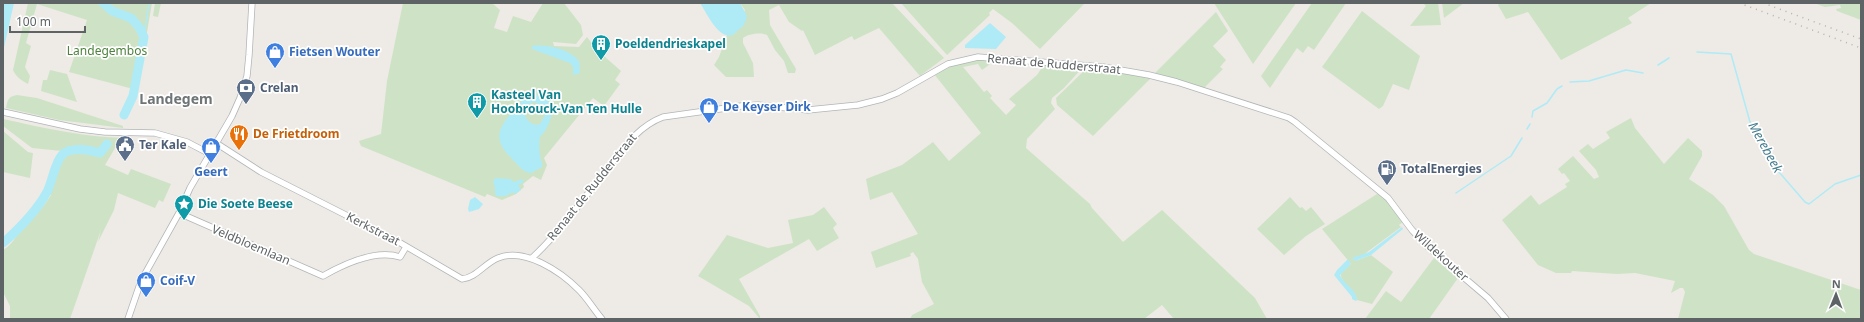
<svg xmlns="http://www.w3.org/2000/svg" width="1864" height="322" font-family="'Noto Sans',sans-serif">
<rect width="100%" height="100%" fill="#eeeae6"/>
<!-- green -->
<path fill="#cee3c5" d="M28,3H152L137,90L69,72L87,20L37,4L26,43L31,46L25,67L30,76L28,84C22,81 16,77 13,70Z
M155,3H161L158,17L153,16Z
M403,3H492L500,10L494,28L507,32L513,16L531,22L543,3H564L581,25L583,35L576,44L553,42L554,46L579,47L587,37L596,49L621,71L615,80L620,84L604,106L593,98L544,158L547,165L541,180L533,176L523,184L524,187L516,194L502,200L487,194L485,197L361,146L359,141L381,134L387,81Z
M740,3H892L944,58L920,76L879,28L854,40L852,36L815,55L803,30L802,31L789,22L779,5L769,10L770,25L796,69L795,73H788L784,61L775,50L767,35C761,32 748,34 743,38V43L753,63L754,77H726L714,65L719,57L727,35L734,34L745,10Z
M901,3H1085L1040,49L1012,23L993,9L989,13L990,15L947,55Z
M1214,3H1296L1253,64Z
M1312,3H1346L1314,50L1308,46L1303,53L1297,48L1270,88L1261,76Z
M1423,3H1438L1441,25L1410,26L1426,6Z
M1442,3H1464L1444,18Z
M1500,3H1651L1628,18L1632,23L1561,60L1528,12L1506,19L1498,5Z
M1814,3H1861V20L1837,11L1836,9L1841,8L1840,5L1825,7Z
M1362,11L1420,56L1409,90L1393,84L1383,106L1379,109L1322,67Z
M1216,12L1228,31L1213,46L1226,60L1220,67L1223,69L1203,89L1155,73Z
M980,59H993V62L982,70L978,64L963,67L984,92L987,90L992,96L990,98L1006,115L1016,105L1009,99L1037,75L1043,66L1083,67L1064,88L1052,98L1051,103L1055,109L1027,139L1026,148L1090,204L1092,208L1123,242L1162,210L1255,298L1267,319H1174L1162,305L1144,319H910L912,315L934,304L922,282L918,259L913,252L910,254L911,256L876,268L871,252L918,234L892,192L870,200L866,179L902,165L933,142L949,161L981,133L934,74L952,65Z
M1088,67L1151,78L1093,136L1057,105L1056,98Z
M50,70L67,74L77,102L41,91L43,80H47Z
M17,95L37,98L120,125L123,126V128L59,120L6,108C8,99 8,97 17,95Z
M1631,118L1635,128L1664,164L1688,138L1702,151V156L1689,179L1713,195L1724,206L1749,250L1754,254L1861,290V319H1678L1685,292L1683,288H1680L1671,293L1675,281L1635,273L1617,274L1572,271L1571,273H1556L1538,265L1502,220L1531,195L1539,205L1567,187L1565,184L1570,181L1564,173L1562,174L1558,169L1573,156L1594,179L1599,177L1596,170L1579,151L1588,144L1593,149L1610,138L1606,132Z
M3,119C44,128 84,137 125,138L118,143L105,165L128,175L131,169L171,184L163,202L159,200L155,208L118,193L114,210L98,242L101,230L70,319H10V306L3,292V250C12,245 15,237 22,229C33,218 43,208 51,195L47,192L62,151L32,148L3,126Z
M3,131L28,152L33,153L30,178L3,172Z
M1377,194C1388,197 1396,213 1403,222L1399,225L1401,227L1355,261L1371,255L1393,272L1372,304L1357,300C1356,289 1339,284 1341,272L1351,264L1322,229Z
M1290,197L1300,208L1302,207L1306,211L1311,207L1325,224L1306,236L1284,255L1257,229Z
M824,207L837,224L833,228L839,238L817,251L809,239L739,279L760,316V319L749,306L698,276L727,235L768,248L793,243L788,220L813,215Z
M1434,258L1458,278L1429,319H1365L1386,291L1401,302Z"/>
<!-- water -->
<path fill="#aeebf6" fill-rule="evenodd" d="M3,3H14L3,52Z
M700,3H740L747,16C745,24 743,27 737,31C733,34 736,34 732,35C719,40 706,12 700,3Z
M990,23L1006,37L996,49L965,48V45Z
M532,46C547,44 569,49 579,61L580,73L573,75V67L570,63L532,49Z
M531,94C554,97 556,111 546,129C545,132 542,134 540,137C539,140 539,151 540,155C540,160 543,162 542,167L531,173C524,173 519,166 514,161C494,141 495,132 513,111C518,105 524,98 531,94ZM534,102L543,106L545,115L540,124L535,125C524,121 519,107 534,102Z
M495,178L510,179L514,182L522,179L524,182L518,185L521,190L515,194L513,192C506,196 503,197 496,196C494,191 496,187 493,182Z
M475,197L483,204L479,209L469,212L468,209L470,200Z
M1402,227L1403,229L1371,255L1355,261L1352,258L1369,252Z
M1348,259L1351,264L1340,275C1344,285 1357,290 1357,300L1356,301L1352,299V297L1334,275L1337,270Z"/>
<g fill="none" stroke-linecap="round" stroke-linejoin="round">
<!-- stream -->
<path stroke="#aeebf6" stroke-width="1.5" d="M144,37L149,3
M1697,52L1731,54L1750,122L1779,172L1805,202L1809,204L1835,184L1861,175
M1658,65L1669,58
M1570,82L1589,81L1626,70L1643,73
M1532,117L1533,111L1547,103L1557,89L1562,86
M1527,129L1530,124
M1456,193L1511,156L1522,138"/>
<!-- river -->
<path stroke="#aeebf6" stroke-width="9" d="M103,3L112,11L131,18L139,27L144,37L133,96L124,115
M3,243C20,228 36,212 47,192C52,182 55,162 62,155C70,146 90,150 100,153L107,144"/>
<defs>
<path id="tertiary" d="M3,112L80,129L105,132L155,133L187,142L210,154
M216,143L261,172L397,241L462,279C476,278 485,263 498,258C525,247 561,272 579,290C588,299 594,310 602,319
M179,213L323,276C344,264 375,249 400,257L406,247
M532,258C559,233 581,202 604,173C621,152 636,127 663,117L741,106L758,105L808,110L858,105L882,99L897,93L948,64L978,57L1103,67L1149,75L1177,82L1289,118L1295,122L1388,198L1412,230L1428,247L1488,298L1506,319
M128,319L141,281L179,213L190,188L232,116L240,98L247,76L249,55L252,3"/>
</defs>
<!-- tertiary casing -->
<use href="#tertiary" stroke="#b1b5b7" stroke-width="7"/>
<!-- tertiary -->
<use href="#tertiary" stroke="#fff" stroke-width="5.5"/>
<!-- rail -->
<path stroke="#b2b3b3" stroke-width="1.5" stroke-dasharray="1 5" stroke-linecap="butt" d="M1739,3L1861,48
M1763,3L1861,39"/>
</g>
<!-- icons -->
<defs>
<symbol id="building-pin" viewBox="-11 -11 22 30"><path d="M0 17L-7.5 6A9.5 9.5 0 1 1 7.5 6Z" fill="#0f9aa8" stroke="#fff"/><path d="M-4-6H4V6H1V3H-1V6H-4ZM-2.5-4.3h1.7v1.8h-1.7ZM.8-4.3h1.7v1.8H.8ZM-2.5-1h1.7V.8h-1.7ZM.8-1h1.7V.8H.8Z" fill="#fff"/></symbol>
<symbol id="shop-pin" viewBox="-11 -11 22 30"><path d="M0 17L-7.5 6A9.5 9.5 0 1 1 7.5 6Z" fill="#3f7fe0" stroke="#fff"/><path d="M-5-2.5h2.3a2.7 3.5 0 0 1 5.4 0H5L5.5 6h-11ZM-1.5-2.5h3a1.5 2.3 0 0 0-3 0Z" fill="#fff"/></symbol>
<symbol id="bank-pin" viewBox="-11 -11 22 30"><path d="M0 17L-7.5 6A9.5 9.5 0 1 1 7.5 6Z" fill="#5c6f8a" stroke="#fff"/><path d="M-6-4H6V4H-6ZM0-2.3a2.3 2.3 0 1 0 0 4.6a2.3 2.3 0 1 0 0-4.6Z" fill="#fff"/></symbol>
<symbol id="restaurant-pin" viewBox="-11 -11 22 30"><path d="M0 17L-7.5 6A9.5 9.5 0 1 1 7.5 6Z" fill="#e8710a" stroke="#fff"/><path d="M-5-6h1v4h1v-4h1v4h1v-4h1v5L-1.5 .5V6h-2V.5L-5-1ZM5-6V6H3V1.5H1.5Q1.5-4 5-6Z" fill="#fff"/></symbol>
<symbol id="civic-pin" viewBox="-11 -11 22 30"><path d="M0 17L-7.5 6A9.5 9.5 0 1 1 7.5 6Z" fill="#5c6f8a" stroke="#fff"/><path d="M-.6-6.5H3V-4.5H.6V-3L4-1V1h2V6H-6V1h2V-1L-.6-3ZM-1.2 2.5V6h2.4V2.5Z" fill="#fff"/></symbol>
<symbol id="fuel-pin" viewBox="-11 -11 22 30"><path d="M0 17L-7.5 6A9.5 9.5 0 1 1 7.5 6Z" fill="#5c6f8a" stroke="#fff"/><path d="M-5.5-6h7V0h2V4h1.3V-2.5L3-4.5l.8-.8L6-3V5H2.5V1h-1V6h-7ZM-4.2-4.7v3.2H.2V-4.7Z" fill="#fff"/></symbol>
<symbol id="sight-pin" viewBox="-11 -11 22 30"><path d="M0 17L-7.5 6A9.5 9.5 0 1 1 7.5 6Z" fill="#0f9aa8" stroke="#fff"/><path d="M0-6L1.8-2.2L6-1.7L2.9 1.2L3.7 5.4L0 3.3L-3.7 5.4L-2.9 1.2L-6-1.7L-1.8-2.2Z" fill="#fff"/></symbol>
</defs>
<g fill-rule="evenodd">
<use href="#building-pin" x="590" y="33" width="22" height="30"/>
<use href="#shop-pin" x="264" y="41" width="22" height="30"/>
<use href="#bank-pin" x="235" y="77" width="22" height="30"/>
<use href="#building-pin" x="466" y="91" width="22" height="30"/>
<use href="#shop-pin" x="698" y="96" width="22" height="30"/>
<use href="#restaurant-pin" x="228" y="123" width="22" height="30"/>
<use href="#civic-pin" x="114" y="134" width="22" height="30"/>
<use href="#shop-pin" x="200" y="136" width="22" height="30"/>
<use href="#fuel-pin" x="1376" y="158" width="22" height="30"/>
<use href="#sight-pin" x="173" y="193" width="22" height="30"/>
<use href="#shop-pin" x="135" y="270" width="22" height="30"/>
</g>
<g text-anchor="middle" stroke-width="3.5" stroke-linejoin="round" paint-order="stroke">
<!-- culture labels -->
<g font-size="12" font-weight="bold" fill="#0d838f" stroke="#fff" text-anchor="start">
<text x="615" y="48">Poeldendrieskapel</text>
<text x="491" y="99">Kasteel Van<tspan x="491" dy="14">Hoobrouck-Van Ten Hulle</tspan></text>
<text x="198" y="208">Die Soete Beese</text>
</g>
<!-- park labels -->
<g font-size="12" fill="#4f823f" stroke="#fff">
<text x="107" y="55">Landegembos</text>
</g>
<!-- shop labels -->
<g font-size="12" font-weight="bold" fill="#366cbe" stroke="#fff" text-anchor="start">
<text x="289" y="56">Fietsen Wouter</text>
<text x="723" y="111">De Keyser Dirk</text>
<text x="211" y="176" text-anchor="middle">Geert</text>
<text x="160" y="285">Coif-V</text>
</g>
<!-- street labels -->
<g font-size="12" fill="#5e6365" stroke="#fff">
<text transform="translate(1054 64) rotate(5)" y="4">Renaat de Rudderstraat</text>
<text transform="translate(592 187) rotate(-51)" y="4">Renaat de Rudderstraat</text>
<text transform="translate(373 229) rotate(27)" y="4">Kerkstraat</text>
<text transform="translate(251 245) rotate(23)" y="4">Veldbloemlaan</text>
<text transform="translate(1441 256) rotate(42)" y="4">Wildekouter</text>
</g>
<!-- service labels -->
<g font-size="12" font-weight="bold" fill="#4e5e75" stroke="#fff" text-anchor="start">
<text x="260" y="92">Crelan</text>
<text x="139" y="149">Ter Kale</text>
<text x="1401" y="173">TotalEnergies</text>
</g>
<!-- food labels -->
<g font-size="12" font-weight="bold" fill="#c56008" stroke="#fff" text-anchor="start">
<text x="253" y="138">De Frietdroom</text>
</g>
<!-- water labels -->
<g font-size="13" font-style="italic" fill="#427c8e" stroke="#fff">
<text transform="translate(1766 147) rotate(61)" y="5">Merebeek</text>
</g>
<!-- quarter labels -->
<g font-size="14" font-weight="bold" fill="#6f7576" stroke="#fff">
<text x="176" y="104">Landegem</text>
</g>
</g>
<!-- border -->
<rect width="1864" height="322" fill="none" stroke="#5e6365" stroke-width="8"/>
<!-- north arrow -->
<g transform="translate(1836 294) rotate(1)" stroke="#ffffff" stroke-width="3" paint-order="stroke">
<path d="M0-3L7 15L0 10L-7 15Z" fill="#5e6365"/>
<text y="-6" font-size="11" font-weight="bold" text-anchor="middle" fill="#5e6365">N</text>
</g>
<!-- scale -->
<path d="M10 26v6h75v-6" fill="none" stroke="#5e6365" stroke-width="2"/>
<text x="16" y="26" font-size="12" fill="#5e6365" stroke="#ffffff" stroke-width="3" paint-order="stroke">100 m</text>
</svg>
